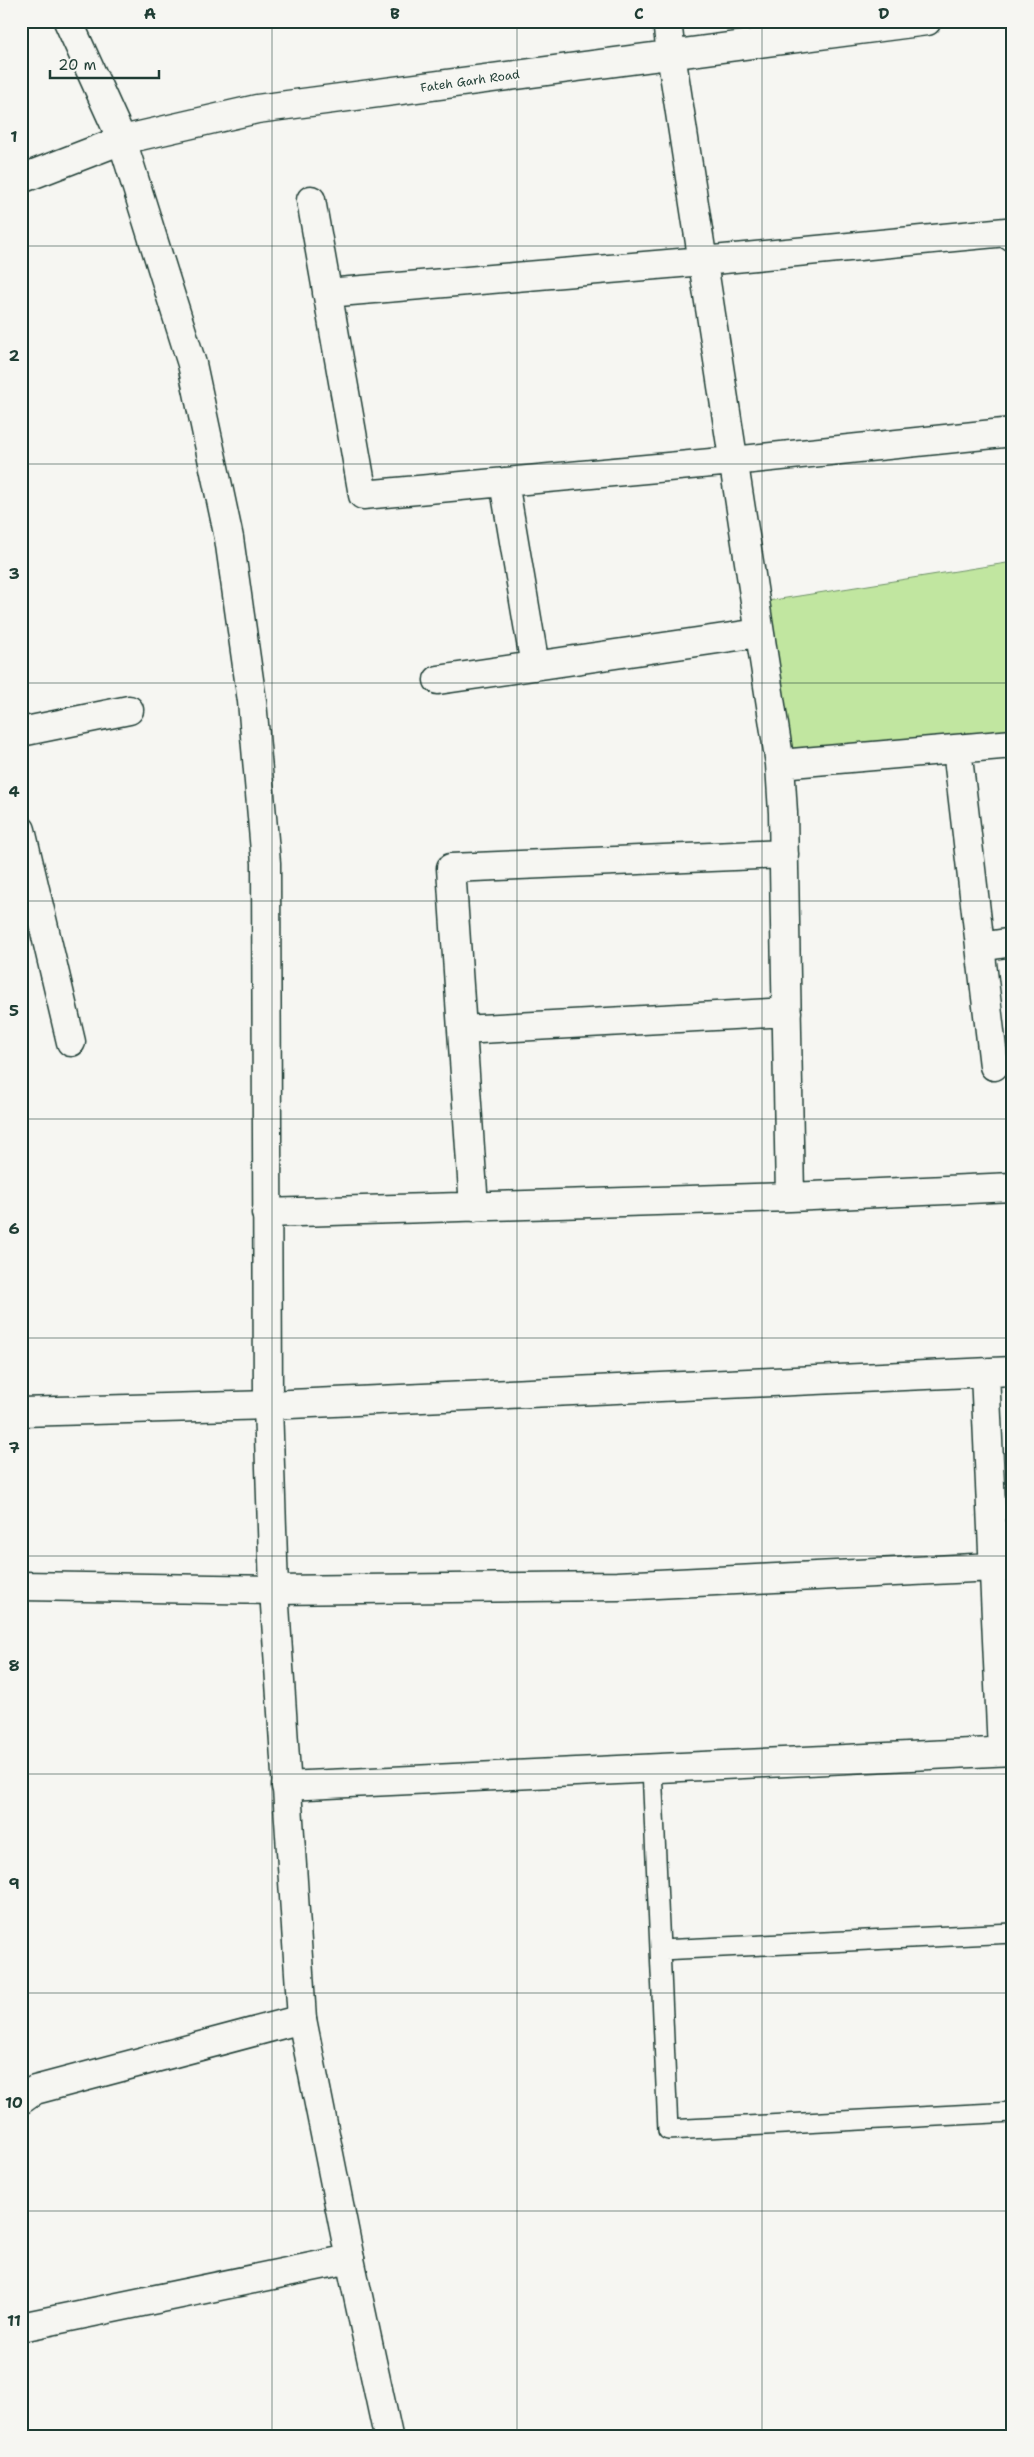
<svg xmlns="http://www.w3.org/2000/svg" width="1034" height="2457" font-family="'Shantell Sans',sans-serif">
<rect width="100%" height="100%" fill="#f6f6f2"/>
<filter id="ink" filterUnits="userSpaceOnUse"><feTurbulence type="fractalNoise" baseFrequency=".02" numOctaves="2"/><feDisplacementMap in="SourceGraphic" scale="10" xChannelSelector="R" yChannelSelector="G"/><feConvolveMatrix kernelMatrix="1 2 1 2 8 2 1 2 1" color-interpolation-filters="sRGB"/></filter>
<g filter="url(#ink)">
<!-- green -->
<path fill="#c1e6a0" stroke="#70926a" d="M1013,562V744L779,760L755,603Z"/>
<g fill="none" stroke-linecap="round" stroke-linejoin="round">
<defs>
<path id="lane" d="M652,1768L668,2130L1013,2112
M660,1950L1013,1933"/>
<path id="street" d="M671,54L780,764L783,813L790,1197
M311,200L363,495L733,461L1013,432
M327,293L703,261L1006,232L1013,237
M504,482L535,666
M438,680L759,633
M21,732L129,710
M957,749L994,1066
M780,764L1013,744
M21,830L71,1042
M980,947L1013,942
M462,1030L787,1012
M474,1207L451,868L784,854
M266,1213L790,1197L1013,1187
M985,1373L1002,1751
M21,1412L268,1405L1013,1371
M21,1586L274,1590L618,1586L1013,1566
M286,1786L1013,1751
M21,2100L35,2090L302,2019
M21,2327L350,2259"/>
<path id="secondary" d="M68,21L122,140L192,364L229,538L252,701L266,863L268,1405L274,1590L302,2019L350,2259L388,2436
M667,21L671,54
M21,179L122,140L257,109L927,21"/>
</defs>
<!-- lane casing -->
<use href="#lane" stroke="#1f3d34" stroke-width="22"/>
<!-- street casing -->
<use href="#street" stroke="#1f3d34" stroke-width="31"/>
<!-- secondary casing -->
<use href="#secondary" stroke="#1f3d34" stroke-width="31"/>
<!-- lane -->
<use href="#lane" stroke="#f6f6f2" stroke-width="19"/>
<!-- street -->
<use href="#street" stroke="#f6f6f2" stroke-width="28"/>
<!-- secondary -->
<use href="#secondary" stroke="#f6f6f2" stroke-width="28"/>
</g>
</g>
<!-- grid -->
<path fill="none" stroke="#1f3d34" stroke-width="1" stroke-opacity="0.55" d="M272,21V2436M517,21V2436M762,21V2436M21,246H1013M21,464H1013M21,683H1013M21,901H1013M21,1119H1013M21,1338H1013M21,1556H1013M21,1774H1013M21,1993H1013M21,2211H1013"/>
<g text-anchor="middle" stroke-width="4" stroke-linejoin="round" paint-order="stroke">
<!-- street labels -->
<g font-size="12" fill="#1f3d34" stroke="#f6f6f2">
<text transform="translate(470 81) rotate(-8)" y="4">Fateh Garh Road</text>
</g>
</g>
<!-- margin -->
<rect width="1034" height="2457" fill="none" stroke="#f6f6f2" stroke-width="55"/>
<!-- scale -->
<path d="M50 70v8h109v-8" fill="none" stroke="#1f3d34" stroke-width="2.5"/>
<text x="58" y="70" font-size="15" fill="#1f3d34" stroke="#f6f6f2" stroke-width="4" paint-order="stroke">20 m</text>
<rect x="28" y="28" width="978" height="2402" fill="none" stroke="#1f3d34" stroke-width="2"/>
<g font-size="16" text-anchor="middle" font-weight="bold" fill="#1f3d34">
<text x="150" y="19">A</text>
<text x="395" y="19">B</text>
<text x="639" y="19">C</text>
<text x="884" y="19">D</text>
<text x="14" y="142">1</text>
<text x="14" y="361">2</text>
<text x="14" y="579">3</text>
<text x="14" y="797">4</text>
<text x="14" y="1016">5</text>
<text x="14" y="1234">6</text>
<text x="14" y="1453">7</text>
<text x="14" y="1671">8</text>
<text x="14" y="1889">9</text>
<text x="14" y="2108">10</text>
<text x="14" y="2326">11</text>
</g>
</svg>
